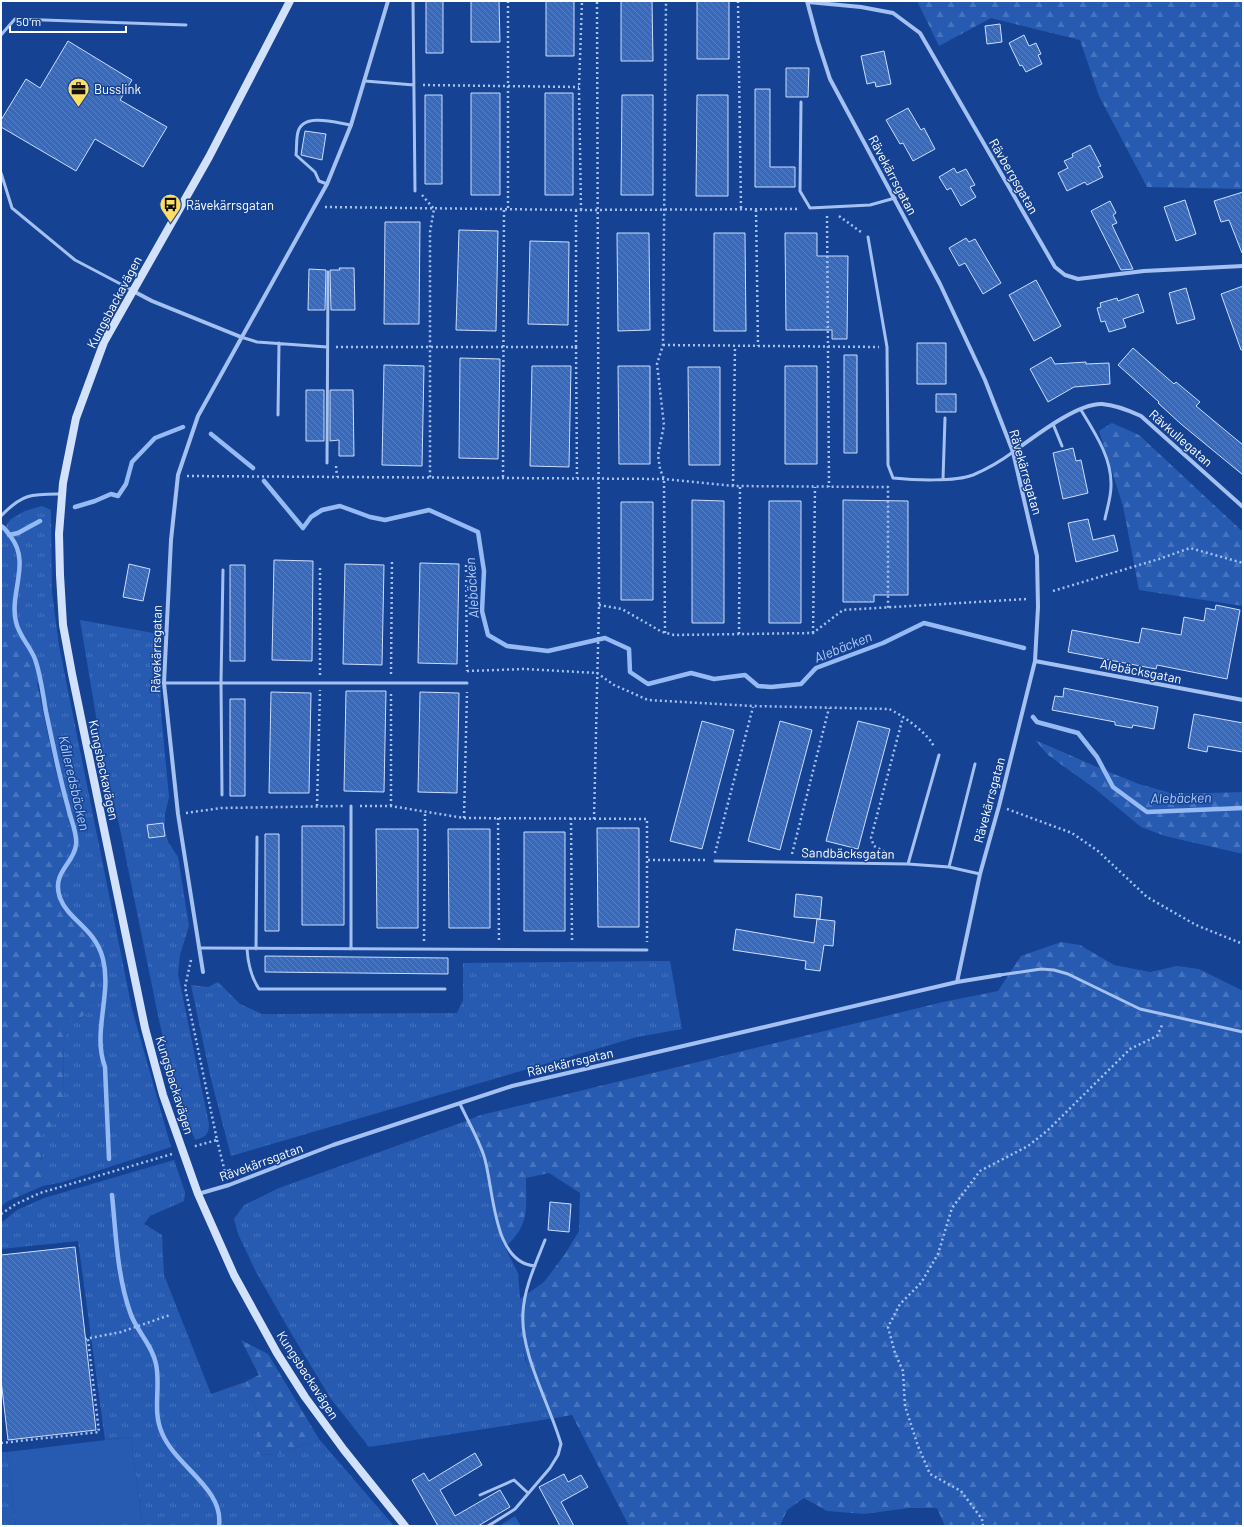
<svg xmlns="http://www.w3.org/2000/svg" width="1244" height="1527" font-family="Barlow,sans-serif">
<defs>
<pattern id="grass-tufts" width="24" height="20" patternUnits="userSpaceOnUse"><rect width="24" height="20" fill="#275bb2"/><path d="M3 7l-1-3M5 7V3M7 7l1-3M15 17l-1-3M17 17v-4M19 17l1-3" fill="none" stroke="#4774be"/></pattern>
<pattern id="forest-firs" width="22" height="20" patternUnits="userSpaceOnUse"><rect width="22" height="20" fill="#275bb2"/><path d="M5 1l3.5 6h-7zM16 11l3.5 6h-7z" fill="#4774be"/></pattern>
<pattern id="building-back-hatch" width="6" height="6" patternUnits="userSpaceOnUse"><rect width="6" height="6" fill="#3969ba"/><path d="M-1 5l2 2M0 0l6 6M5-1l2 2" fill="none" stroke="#5780c4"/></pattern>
</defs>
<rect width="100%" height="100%" fill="#154293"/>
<!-- grass -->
<path fill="url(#grass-tufts)" d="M42,506L51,510L52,592L59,646L132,1009L171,1147L63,1182L43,1186C47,1169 45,1175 42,1159C40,1153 44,1144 41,1134L63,1097L64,1041L69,1023L80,1019L90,1009L98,966L90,937L61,908L57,895L56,875L70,846L71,833L58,782L39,685L1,633V532L11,519L25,511Z
M80,620L159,634L161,712L169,797L165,814V830L168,842L178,857L189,926L180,955L178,974L209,1124C209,1135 205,1137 195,1140L174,1085L159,1020L120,829L101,746Z
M670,961L682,1029L637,1037L231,1156L210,1075L191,985L208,987L218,982L240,1004L262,1014L457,1013L463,1000V963Z
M463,1122L479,1154L489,1191L495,1228L518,1273L525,1359L548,1419L369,1447L331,1399L291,1333L256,1272L238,1234L234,1219L244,1205L279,1188Z
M174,1160L185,1192L184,1201L150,1216L144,1224L162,1235L164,1275L211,1394L245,1382L257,1411L258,1454L276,1455L319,1439L394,1526H83L142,1520L131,1437L105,1440L78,1241L1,1249V1223L17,1210L44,1198Z
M1,1171H4L8,1201L1,1206Z
M1,1452H7L16,1526H1Z
M515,1516L521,1526H499Z"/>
<!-- forest -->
<path fill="url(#forest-firs)" d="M917,1H1243V189L1147,187L1099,96L1080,40L991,18L939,46Z
M1112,423L1139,435L1243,532V606L1139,590L1123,506L1099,431Z
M1,633L15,635L33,664L58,782L71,833L70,846L56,875L57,895L61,908L90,937L98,953L97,977L90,1009L80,1019L69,1023L64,1041L63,1097L58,1120L41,1134L44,1144L41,1158L47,1172L43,1186L8,1201L4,1171H1Z
M1035,740L1104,770L1139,784L1174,794L1243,792V854L1165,836L1141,827L1094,788L1048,755Z
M1061,942L1080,945L1114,965L1150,972L1177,966L1199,969L1243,991V1526H945L937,1508H909L864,1514L827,1511L804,1498L787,1510L780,1526H629L572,1415L548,1419C529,1377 519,1345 520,1299L544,1282L565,1254L579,1231L580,1193L549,1173L526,1178C526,1209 530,1225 505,1247L495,1228L489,1191L479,1154L463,1122L481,1115L943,1002L998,991L1021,956Z
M241,1340L268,1354L319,1439L276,1455L257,1454V1411L245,1382L259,1375Z"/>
<!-- pitch -->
<path fill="#275bb2" d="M131,1437L142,1521L83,1526H16L7,1452Z"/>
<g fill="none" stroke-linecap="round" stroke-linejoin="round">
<!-- stream -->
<path stroke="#96baf4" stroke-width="4.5" d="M211,434L253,468
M264,481L303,528L311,517L322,510L340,506L370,517L385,520L429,510L478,532L484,571L482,611L488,635L507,646L548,651L605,638L629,649L630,672L648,684L691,673L714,679L745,675L758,686L771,687L801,684L816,668L883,643L924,623L1024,648
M75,507L95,501L111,494L118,496L126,484L132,462L155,438L183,427
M1,526C6,529 8,533 11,537C31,563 9,593 16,622C19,636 30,646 35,659C41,676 43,695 46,712C53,744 59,776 68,807C70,818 78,834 76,845C74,864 51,872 60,898C69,921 95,928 103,959C112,995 92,1032 105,1067L109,1159
M9,535L18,533L40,521
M1033,717L1037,722L1078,733L1097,757L1113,787L1147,812L1243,808
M112,1195C116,1234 117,1275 130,1312C136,1331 152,1344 156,1364C161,1386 152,1411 162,1433C176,1467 224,1488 219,1526"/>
</g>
<!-- building -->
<path fill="url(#building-back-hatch)" stroke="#cbddfc" d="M426,1H443V53H426Z
M471,1H499L500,42H471Z
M546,1H574V56H546Z
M621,1H652L653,61H621Z
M697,1H729V59H697Z
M1000,24L1002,42L987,44L985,26Z
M1024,35L1029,46L1036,43L1041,54L1038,55L1042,64L1026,72L1022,65L1020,66L1009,43Z
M68,41L132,80L120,100L167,127L143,167L95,139L76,171L1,127V120L26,79L40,88Z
M884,51L891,84L876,87L875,82L867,84L861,56Z
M786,68H809L808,97H786Z
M755,89H770V167H795V187H755Z
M471,93H500V195H471Z
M545,93H573V195H545Z
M425,95H442V184H425Z
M622,95H653V195H621Z
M697,95H728V196H696Z
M908,108L921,130L924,128L935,149L913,161L903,143L900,144L886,120Z
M305,131L326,134L322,160L301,155Z
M1090,145L1101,166L1098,167L1103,177L1087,185L1085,182L1067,191L1058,173L1068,168L1064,161L1073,157L1072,154Z
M954,168L957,173L966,169L975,185L970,187L976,197L961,206L951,188L947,190L939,177Z
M1243,192V253H1242L1229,220L1221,222L1214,201Z
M1185,200L1196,234L1176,241L1164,207Z
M1110,201L1116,213L1113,215L1117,223L1112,225L1133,269L1121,270L1091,211Z
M385,222H420L419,324H384Z
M459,230L498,231L496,331L456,330Z
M617,233H649L650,330L618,331Z
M714,233H745L746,331H714Z
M785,233H817V256H848L847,339H832V330H786Z
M966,238L969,242L975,239L1001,283L983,294L965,263L959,266L949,248Z
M530,241L569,242L568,325L528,324Z
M339,268H354L355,310H331L330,270H340Z
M309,269L326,270L325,310H308Z
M1036,280L1061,326L1034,341L1009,295Z
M1243,286V350H1241L1221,294Z
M1186,288L1195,319L1177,324L1169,293Z
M1138,294L1144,312L1123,319L1126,327L1109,332L1105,321L1101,322L1097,308L1101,307L1100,303L1117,298L1118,301Z
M917,343H946V384H917Z
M1133,348L1174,384L1176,382L1200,402L1196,406L1243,445V475L1181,424L1158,403L1159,402L1118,365Z
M844,355H857V453H844Z
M1051,357L1055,364L1086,362V364L1109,363L1110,384L1074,387L1048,402L1030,369Z
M460,358L500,359L498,459L459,458Z
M384,365L424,366L422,466L382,465Z
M532,366H571L569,467L530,466Z
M618,366H650V464H619Z
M785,366H817V464H785Z
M688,367H720V465H689Z
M306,390H324V441H306Z
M330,390H353L354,456H339V440L330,441Z
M936,394H956V412H936Z
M1073,448L1076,461L1081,460L1088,493L1063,499L1053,453Z
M692,500L724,501V623H692Z
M843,500L908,501V595H874V602H843Z
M769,501H801V623H769Z
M621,502H653V600H621Z
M1088,519L1093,540L1114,535L1118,551L1076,562L1068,523Z
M274,560L313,561L312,661L272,660Z
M420,563L459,564L457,664L418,663Z
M129,564L150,569L143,601L123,597Z
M345,564L384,565L382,665L343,664Z
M230,565H245V661H230Z
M1216,605L1240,610L1227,679L1157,665L1156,669L1068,652L1072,630L1139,643L1142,628L1181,635L1184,617L1204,621L1206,608L1215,610Z
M1064,688L1158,707L1154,729L1133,725L1132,728L1115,725V722L1052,710L1055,696L1063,697Z
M346,691H386L384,792L344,791Z
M271,692L311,693L309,793H269Z
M420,692L459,693L457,793L418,792Z
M230,699H245V796H230Z
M1194,714L1243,723V752L1208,746L1207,752L1188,748Z
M702,721L734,730L702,849L670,841Z
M780,721L812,730L780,850L748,841Z
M858,721L890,729L858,849L826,841Z
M163,823L165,836L149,838L147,825Z
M302,826H344V925H302Z
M597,828H639V927H598Z
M376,829H418V928H377Z
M448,829H490V928H449Z
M524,832H565V931H524Z
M265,834H279V931H265Z
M796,894L822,897L820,919L794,917Z
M817,919L835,921L833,946L824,945L820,971L805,969L806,961L733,950L736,929L814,943Z
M265,956L448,958V974L265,972Z
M550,1202L571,1204L569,1232L548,1230Z
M75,1247L96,1430L8,1440L1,1380V1255Z
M475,1453L482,1465L440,1490L455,1516L500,1490L510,1507L478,1526H438L412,1480L424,1473L429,1481Z
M564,1474L568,1482L581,1475L588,1487L561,1502L574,1526H560L539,1487Z"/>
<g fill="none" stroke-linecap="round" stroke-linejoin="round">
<!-- path -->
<path stroke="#a4c1f1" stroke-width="2.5" stroke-dasharray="2 3" stroke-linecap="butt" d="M508,1V209
M738,1L741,209
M423,85L579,87
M422,195L434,209L430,232V478
M325,207L576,210L800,209
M581,210L579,87L582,1
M756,210L758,346
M827,216L829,487
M839,216L861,232
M663,345L879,347
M336,347H576V210
M576,347L577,478
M336,466L337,477
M187,476L664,479L733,486L888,487V608
M503,477L504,209
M733,486L735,346
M466,565L467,671
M1053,591L1159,559L1190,548L1243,563
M599,605L622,609L662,632L674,635L813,633L843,610L1027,599
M665,633L664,479L660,469L658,455L664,425L657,364L663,345L666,1
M813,633L815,487
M739,634L740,486
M467,671L525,669L597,673L614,685L648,700L753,706L889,709C901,714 932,736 934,748
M391,674L392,559
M320,675V566
M317,806L320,690
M360,806H391L464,818L647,819V942
M391,806V691
M1007,809L1072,833L1098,851L1147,897L1196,925L1243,944
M186,813L221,808L343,806
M464,818L467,692
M498,818L499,941
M571,818L572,942
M594,819L599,605L597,1
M715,853L753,707
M792,854L829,708
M889,854L874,846L871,838L903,717
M648,860H708
M424,941L425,812
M191,960L185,987L217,1140L192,1147
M217,1140L226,1176
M1,1214L16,1204L40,1193L172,1154
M85,1339L121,1332L170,1315
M1,1443L99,1432L88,1339
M983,1526L982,1519L961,1491L930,1474L918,1446L905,1406L903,1371L895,1353L888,1327L900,1304L921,1283L938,1254L952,1208L980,1171L1028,1146L1047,1131L1130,1049L1157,1036L1163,1023"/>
<!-- lane -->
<path stroke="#a4c1f1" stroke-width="3" d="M413,1L415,191
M1,35L15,19L186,25
M365,81L414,85
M801,102L800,191L810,208L870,205L895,198
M1,173L12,208L75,260L132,290
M327,184L319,181L315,172L296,155C297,147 296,139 298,132C303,112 337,123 351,125
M868,237L887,347L888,465L893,478C913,480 955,482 973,475C987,469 1001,461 1013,452
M241,337L257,342L327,347
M1081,410C1095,433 1112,458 1111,486C1111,497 1107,509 1105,519
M278,415L279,343
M1053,424L1062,446
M327,463L328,272
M943,479L945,418
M1,516C23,493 32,494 62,494
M164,683H467
M222,795L221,682L223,570
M351,806V949
M715,861L908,864L949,867L980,874
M908,864L939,755
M949,867L975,764
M199,948L647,950
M247,949C248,964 251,977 259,989H445
M256,949L257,837
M1000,975L1041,969L1054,970L1068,974L1140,1009L1243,1032
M460,1104C468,1121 478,1138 484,1156C494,1187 492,1263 535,1266
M480,1495L514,1480L528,1493
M488,1526L515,1509L550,1468L558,1455L561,1444C550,1405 520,1353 523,1313C524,1288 536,1263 545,1240"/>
<!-- street -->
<path stroke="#a4c1f1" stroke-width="4" d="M807,1L818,42L830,79L940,284L985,380L1013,452L1037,556L1038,607L1035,661L999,806L980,874L957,982
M808,2L861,7L893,13L920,33L1055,267L1065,275L1078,279L1144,271L1243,266
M133,291L152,301L241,337
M1013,452C1034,437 1077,403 1102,404C1116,405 1128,410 1141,416L1243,507
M1035,661L1243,700
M203,972L178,814L164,683L171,540L178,475L198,416L327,184L351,125L388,1
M198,1194L229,1185L333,1145L512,1086L957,982L1000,975"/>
<!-- secondary -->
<path stroke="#d2e1fc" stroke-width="8" d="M290,1L209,157L104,342L76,418L63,483L59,534L60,575L63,625L72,674L145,1028L163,1095L198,1194L234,1275L277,1353L305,1397L344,1450L405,1526"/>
</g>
<!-- icons -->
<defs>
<symbol id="office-pin" viewBox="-11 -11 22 30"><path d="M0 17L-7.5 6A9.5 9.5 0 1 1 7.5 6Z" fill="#ffde64" stroke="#154293"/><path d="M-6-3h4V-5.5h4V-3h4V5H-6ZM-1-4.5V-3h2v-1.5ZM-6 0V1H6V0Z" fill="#111"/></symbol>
<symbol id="bus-pin" viewBox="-11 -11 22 30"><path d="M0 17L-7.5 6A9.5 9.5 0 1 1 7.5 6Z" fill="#ffde64" stroke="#154293"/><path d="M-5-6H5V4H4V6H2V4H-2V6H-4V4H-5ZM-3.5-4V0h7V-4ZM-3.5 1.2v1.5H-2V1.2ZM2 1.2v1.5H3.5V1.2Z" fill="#111"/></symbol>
</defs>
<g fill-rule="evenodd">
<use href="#office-pin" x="66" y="76" width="25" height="34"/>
<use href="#bus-pin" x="158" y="192" width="25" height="34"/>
</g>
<g text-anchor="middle" stroke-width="3" stroke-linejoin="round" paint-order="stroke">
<!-- poi labels -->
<g font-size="13" fill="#fff" stroke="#154293" text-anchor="start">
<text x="94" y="94">Busslink</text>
<text x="186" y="210">Rävekärrsgatan</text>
</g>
<!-- street labels -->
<g font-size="13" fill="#fff" stroke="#154293">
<text transform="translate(893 175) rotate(62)" y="5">Rävekärrsgatan</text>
<text transform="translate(1014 176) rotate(60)" y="5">Rävbergsgatan</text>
<text transform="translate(114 302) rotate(-62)" y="5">Kungsbackavägen</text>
<text transform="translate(1181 438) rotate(41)" y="5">Rävkullegatan</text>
<text transform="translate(1026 472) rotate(74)" y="5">Rävekärrsgatan</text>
<text transform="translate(156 649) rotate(-89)" y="5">Rävekärrsgatan</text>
<text transform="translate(1141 671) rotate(11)" y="5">Alebäcksgatan</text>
<text transform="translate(104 770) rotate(78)" y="5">Kungsbackavägen</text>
<text transform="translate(989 800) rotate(-75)" y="5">Rävekärrsgatan</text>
<text transform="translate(848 853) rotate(1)" y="5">Sandbäcksgatan</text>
<text transform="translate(570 1062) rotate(-13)" y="5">Rävekärrsgatan</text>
<text transform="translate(175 1085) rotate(73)" y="5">Kungsbackavägen</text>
<text transform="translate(261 1162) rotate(-20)" y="5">Rävekärrsgatan</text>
<text transform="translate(308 1375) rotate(57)" y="5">Kungsbackavägen</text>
</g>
<!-- water labels -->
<g font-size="14" font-style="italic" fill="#b0cbf8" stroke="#154293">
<text transform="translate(472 588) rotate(-94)" y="5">Alebäcken</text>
<text transform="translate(843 647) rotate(-22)" y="5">Alebäcken</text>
<text transform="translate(74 783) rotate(77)" y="5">Kålleredsbäcken</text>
<text transform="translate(1181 798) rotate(-1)" y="5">Alebäcken</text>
</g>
</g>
<!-- border -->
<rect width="1244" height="1527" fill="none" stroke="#ffffff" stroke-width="4"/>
<!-- scale -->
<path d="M10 26v6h116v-6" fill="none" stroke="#ffffff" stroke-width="2"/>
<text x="16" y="26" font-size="12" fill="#ffffff" stroke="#154293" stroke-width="3" paint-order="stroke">50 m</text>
</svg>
